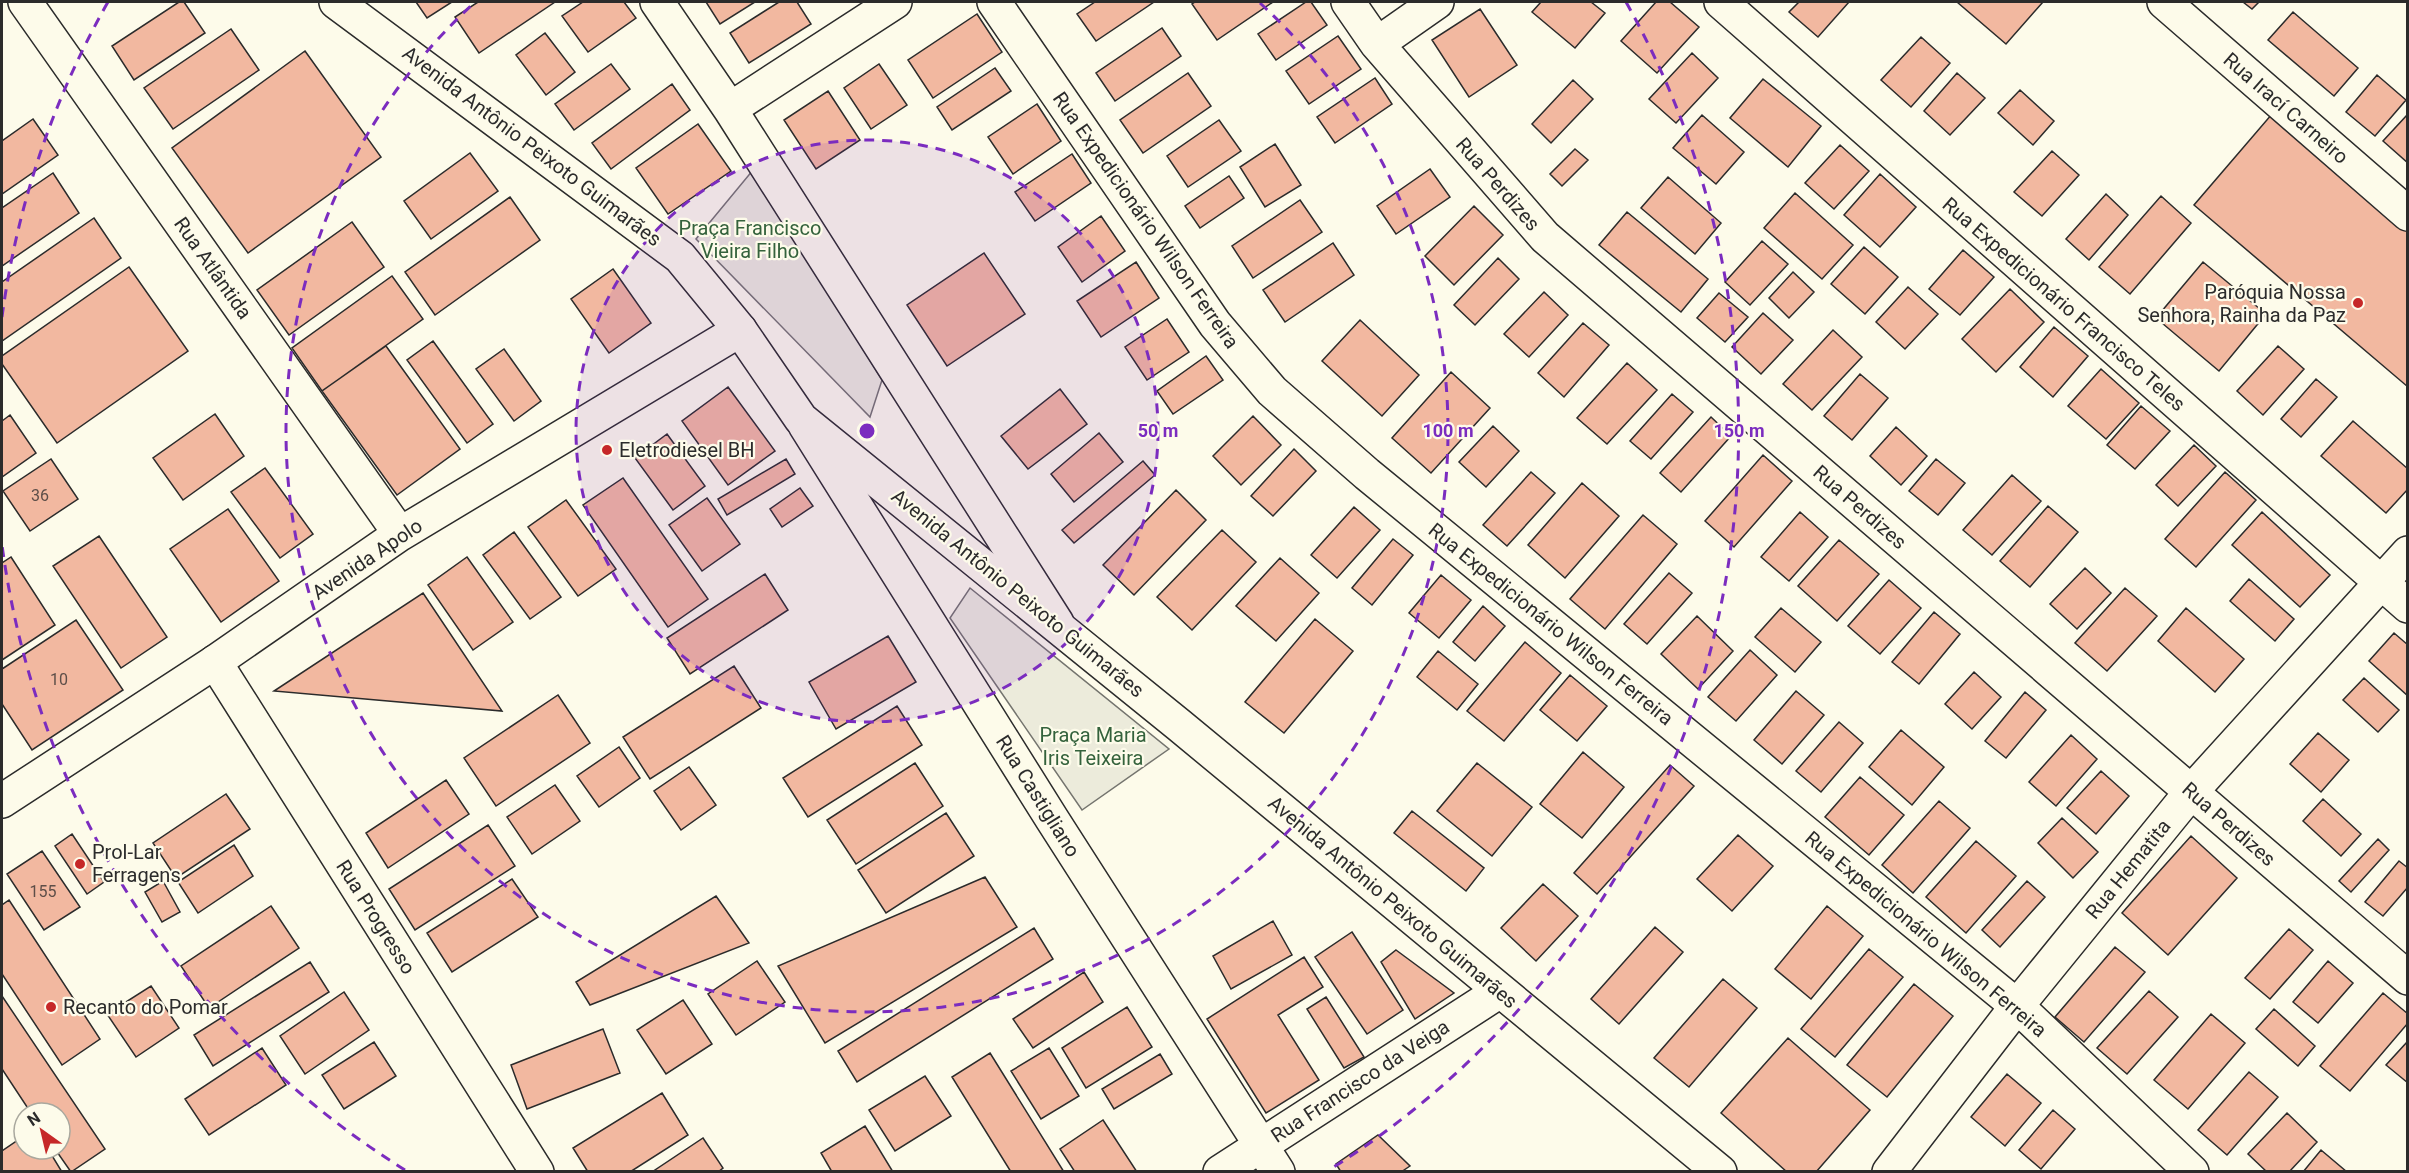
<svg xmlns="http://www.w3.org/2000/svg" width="2409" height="1173" font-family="Roboto,sans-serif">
<rect width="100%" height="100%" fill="#fdfbea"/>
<!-- green -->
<path fill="#ecebdb" stroke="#74746e" stroke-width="1.5" d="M753,170L882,380L870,417L696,239Z
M970,588L1169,749L1082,810L950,618Z"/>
<!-- building -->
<path fill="#f2b8a0" stroke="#2b2b2b" stroke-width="1.5" d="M179,2H184L205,33L134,80L112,46Z
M416,2H452L427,18Z
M478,2H555L479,53L455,17Z
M583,2H624L636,18L588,52L562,16Z
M706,2H755L720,24Z
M779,2H797L811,24L749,63L730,33Z
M1095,2H1154L1096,41L1077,14Z
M1195,2H1273L1217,40L1192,4Z
M1306,2H1311L1327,25L1276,60L1258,34Z
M1541,2H1591L1605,13L1575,48L1532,12Z
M1656,2H1670L1699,27L1657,73L1621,41Z
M1799,2H1849L1818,37L1789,12Z
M1957,2H2043L2006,44Z
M2243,2H2259L2252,9Z
M1480,9L1517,65L1469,97L1432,40Z
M2293,12L2358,68L2334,96L2268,40Z
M977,14L1002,52L933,98L908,60Z
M1162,28L1181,56L1115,101L1096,73Z
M231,29L259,70L173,129L144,88Z
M545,33L575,72L546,95L516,55Z
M1338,36L1361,69L1309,104L1286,71Z
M1921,37L1950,63L1911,107L1881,80Z
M305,51L381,157L248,253L172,148Z
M1692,53L1718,78L1676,123L1649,99Z
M611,64L630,89L574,130L555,104Z
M879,64L907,105L871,129L844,88Z
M995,68L1011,91L952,130L937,107Z
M1188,73L1211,106L1143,153L1120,120Z
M1957,73L1985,98L1950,135L1924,111Z
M2377,75L2406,100L2375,136L2346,112Z
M1375,78L1392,104L1335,143L1317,117Z
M1763,79L1821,126L1788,167L1730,118Z
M1573,80L1593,99L1551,143L1532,124Z
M672,84L690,110L611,169L592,143Z
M2020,90L2054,121L2033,145L1998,113Z
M828,91L860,140L816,169L784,120Z
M1037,104L1061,141L1013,174L988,137Z
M2278,107L2408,218V387L2194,205Z
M2408,114V163L2383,141Z
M1702,115L1744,152L1716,184L1673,148Z
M33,119L58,155L2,194V141Z
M1219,120L1241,151L1188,187L1167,156Z
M698,124L731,171L668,214L636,168Z
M1275,144L1301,185L1265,207L1240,167Z
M1840,145L1869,171L1834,209L1805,183Z
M1575,149L1588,160L1562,186L1550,174Z
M2052,151L2079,175L2042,216L2014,192Z
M470,153L498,191L431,239L404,201Z
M1072,154L1091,183L1035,221L1015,192Z
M1430,169L1450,197L1396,234L1377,206Z
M53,173L79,213L2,266V208Z
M1880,174L1916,207L1880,247L1844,215Z
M1229,176L1244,198L1200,228L1185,206Z
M1668,177L1721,223L1695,254L1641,208Z
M1795,193L1853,245L1822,279L1764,228Z
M2106,194L2128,215L2089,260L2066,239Z
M2161,196L2191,223L2130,294L2099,267Z
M510,197L540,240L435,315L405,272Z
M1300,200L1322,232L1253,278L1232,246Z
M1474,206L1503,235L1454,285L1425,256Z
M1627,212L1708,279L1681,312L1599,245Z
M1101,216L1125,251L1082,282L1058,247Z
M94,218L121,258L2,341V282Z
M352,222L384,267L289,335L257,290Z
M1762,241L1788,264L1750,305L1725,282Z
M1333,243L1354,275L1285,322L1263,290Z
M1864,247L1898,277L1865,314L1831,284Z
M1963,250L1994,277L1960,315L1929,289Z
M984,253L1025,314L947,366L907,305Z
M1498,258L1519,279L1475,325L1454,305Z
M1136,262L1159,298L1101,337L1077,301Z
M2203,262L2266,314L2219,371L2156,318Z
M129,267L188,351L57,443L2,364V356Z
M613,269L651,323L609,353L571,299Z
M1793,272L1814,292L1789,318L1769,298Z
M392,276L423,319L322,391L292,348Z
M1908,287L1938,314L1905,349L1876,322Z
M2010,289L2044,322L1996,372L1962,339Z
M1544,292L1568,315L1529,357L1504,334Z
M1719,293L1748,317L1725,342L1697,318Z
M1763,313L1793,340L1761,374L1732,347Z
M1167,319L1189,352L1147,380L1125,347Z
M1360,320L1419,375L1382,416L1322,361Z
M1583,323L1609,345L1564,397L1538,373Z
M2054,327L2088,356L2053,397L2020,367Z
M1833,330L1862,357L1812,410L1783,384Z
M433,341L493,424L467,443L407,360Z
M386,346L460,449L397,495L322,391Z
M2278,346L2304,369L2263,415L2237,391Z
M504,349L541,401L514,421L476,369Z
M1206,356L1223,380L1173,414L1157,391Z
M1627,363L1657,390L1607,444L1577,418Z
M2101,369L2139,403L2106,439L2068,406Z
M1451,372L1490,408L1431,473L1392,438Z
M1860,374L1888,398L1852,440L1824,416Z
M2316,379L2337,397L2301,437L2281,419Z
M728,387L775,451L728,485L682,421Z
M1060,389L1087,424L1028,469L1001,436Z
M1672,394L1693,412L1651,459L1630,441Z
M2141,406L2170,431L2135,469L2107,445Z
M215,414L244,456L183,500L153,458Z
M10,415L36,453L2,477V421Z
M1253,416L1281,445L1241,485L1213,456Z
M1711,417L1731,436L1681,492L1660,473Z
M2353,421L2408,469V489L2386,513L2321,456Z
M1493,426L1519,451L1486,487L1459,462Z
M1896,427L1927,456L1901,485L1870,456Z
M1099,433L1123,462L1074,502L1051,474Z
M667,434L705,486L673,510L635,458Z
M2194,445L2216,466L2178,506L2156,485Z
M1294,449L1316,471L1273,516L1251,496Z
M1763,455L1792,481L1734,547L1705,521Z
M51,459L78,499L30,531L3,491Z
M786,459L795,474L727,515L718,499Z
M1936,459L1965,483L1938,515L1909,491Z
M1143,461L1155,475L1074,543L1062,530Z
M265,468L313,534L280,558L231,492Z
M1531,472L1555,493L1507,546L1483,525Z
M2225,472L2256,500L2196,567L2165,539Z
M2012,475L2041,501L1992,555L1963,530Z
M623,478L708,599L668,627L583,505Z
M1582,483L1619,516L1565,578L1528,545Z
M800,488L813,506L782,527L770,509Z
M1176,490L1206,520L1134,595L1103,565Z
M707,498L740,544L702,571L669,525Z
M566,500L616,569L578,596L528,527Z
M2048,506L2078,532L2030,587L2000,561Z
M1354,507L1380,530L1337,578L1311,555Z
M228,509L279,581L221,622L170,549Z
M1800,512L1828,537L1789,581L1761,557Z
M2262,512L2330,575L2300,607L2232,545Z
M1643,515L1677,544L1605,629L1570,599Z
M1222,530L1256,562L1192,630L1157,597Z
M514,532L561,597L530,619L483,555Z
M99,536L167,637L121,668L53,566Z
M1393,539L1413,555L1372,605L1352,588Z
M1839,540L1879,574L1837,621L1798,586Z
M11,557L55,625L2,660V563Z
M467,557L513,622L473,650L428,585Z
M1280,558L1319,593L1276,641L1236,606Z
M2085,568L2111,593L2077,629L2050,604Z
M1669,573L1692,593L1647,644L1624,624Z
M765,574L788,610L690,674L667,638Z
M1441,575L1471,600L1439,638L1409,613Z
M2249,579L2294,619L2275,641L2230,601Z
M1889,580L1921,608L1880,654L1848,626Z
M2125,588L2157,616L2107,671L2075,643Z
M423,593L502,711L274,691Z
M1483,606L1505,626L1475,661L1453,642Z
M1781,608L1821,642L1795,672L1755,637Z
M2186,608L2244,659L2215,692L2158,641Z
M1934,612L1960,634L1919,684L1892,662Z
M1697,616L1733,651L1698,689L1661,654Z
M1315,619L1353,651L1284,733L1245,702Z
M76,620L123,690L32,750L2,704V669Z
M2394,633L2408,645V696L2369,661Z
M888,636L916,682L836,729L809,682Z
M1525,642L1561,673L1504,741L1467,711Z
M1750,650L1777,675L1736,721L1708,697Z
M1438,651L1478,684L1457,710L1417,677Z
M734,666L761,708L650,779L623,737Z
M1974,672L2001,697L1972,729L1945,704Z
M1570,675L1607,706L1577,741L1540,710Z
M2364,678L2399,710L2378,732L2343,700Z
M1796,691L1824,715L1782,764L1754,740Z
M2025,692L2046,710L2006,758L1985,741Z
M558,695L590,743L496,806L464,758Z
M897,706L922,745L808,817L783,778Z
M1839,722L1863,743L1821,792L1796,771Z
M1901,730L1944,767L1912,805L1869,767Z
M2318,733L2349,760L2321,792L2290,764Z
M2071,735L2097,759L2056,806L2029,782Z
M619,747L640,778L599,807L577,776Z
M1583,752L1624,787L1582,838L1540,804Z
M915,763L943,806L856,864L827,820Z
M1477,763L1532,807L1492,856L1437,811Z
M1670,765L1694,786L1597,894L1574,873Z
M689,767L716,805L681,830L654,791Z
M2101,771L2129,796L2096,834L2067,808Z
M1860,777L1904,815L1869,855L1825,817Z
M446,780L469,814L388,868L366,833Z
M555,785L580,821L532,854L507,817Z
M226,794L250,829L176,878L153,843Z
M2323,799L2361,834L2341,856L2303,821Z
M1939,801L1970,828L1913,893L1882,865Z
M1412,811L1484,868L1466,891L1394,833Z
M946,813L974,856L886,913L858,870Z
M2062,818L2098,852L2073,878L2038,843Z
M488,825L515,866L415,930L389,889Z
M72,834L104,882L87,894L55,846Z
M1738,835L1773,866L1732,911L1697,879Z
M2191,836L2237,878L2168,955L2122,913Z
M2378,839L2389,850L2351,892L2339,881Z
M1976,841L2016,876L1966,933L1926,897Z
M234,845L253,876L198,913L178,882Z
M42,851L80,907L44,930L7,874Z
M2399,861L2408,868V887L2383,916L2365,902Z
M985,877L1017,927L825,1043L778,966Z
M512,879L538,917L452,972L427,933Z
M163,881L180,912L162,922L145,892Z
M2027,881L2045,897L2000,947L1982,930Z
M1543,884L1578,916L1536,961L1501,928Z
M716,896L749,943L590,1005L576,982Z
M9,900L100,1039L62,1065L2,974V905Z
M271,906L299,948L209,1008L181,966Z
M1827,906L1863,936L1811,999L1775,969Z
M1273,921L1292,955L1231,989L1213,956Z
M1655,927L1683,952L1619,1024L1591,999Z
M1034,928L1053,959L857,1082L838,1051Z
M2289,929L2313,950L2270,999L2245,978Z
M1352,932L1403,1010L1367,1034L1315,957Z
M2115,947L2145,972L2084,1042L2055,1017Z
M1869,949L1903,977L1835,1057L1801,1029Z
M1396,950L1454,993L1415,1019L1381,962Z
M1304,957L1323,987L1278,1015L1319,1080L1266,1113L1207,1019Z
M757,961L785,1002L736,1035L708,994Z
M2328,961L2353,983L2318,1023L2293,1002Z
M310,962L329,992L213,1066L194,1035Z
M1084,972L1103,1002L1033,1048L1013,1019Z
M1723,979L1757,1008L1689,1087L1654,1058Z
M1914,984L1953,1016L1887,1097L1847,1065Z
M151,986L179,1028L136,1057L107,1014Z
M2149,991L2178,1017L2127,1074L2097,1048Z
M344,992L369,1030L305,1074L280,1036Z
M2383,993L2408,1014V1023L2350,1091L2320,1066Z
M2,996L105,1149L71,1172L55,1149H60V1113H31L2,1069Z
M1326,997L1364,1057L1344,1068L1307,1009Z
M683,1000L712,1044L666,1074L637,1030Z
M1127,1007L1152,1047L1086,1088L1062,1048Z
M2274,1009L2315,1046L2298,1066L2256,1029Z
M2211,1014L2245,1043L2188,1109L2154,1080Z
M603,1029L620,1073L527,1109L511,1065Z
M1788,1038L1870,1110L1816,1172H1787L1721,1113Z
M2408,1041V1083L2386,1065Z
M374,1042L396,1076L344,1109L322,1075Z
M262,1048L286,1085L209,1135L185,1099Z
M1049,1048L1079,1096L1041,1119L1011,1071Z
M990,1053L1064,1172H1011L952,1077Z
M1160,1054L1172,1074L1114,1109L1102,1089Z
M2249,1072L2278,1097L2227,1155L2198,1130Z
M2007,1074L2041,1103L2005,1146L1971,1117Z
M925,1076L951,1116L895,1151L869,1110Z
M662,1093L688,1135L630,1172H588L573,1148Z
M2053,1110L2075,1129L2041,1169L2019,1150Z
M2287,1113L2317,1142L2289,1172H2267L2248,1154Z
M1103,1120L1137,1172H1075L1060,1149Z
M865,1126L893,1172H832L821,1153Z
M1378,1135L1410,1166L1401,1172H1341L1336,1164Z
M24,1136V1149H48L62,1172H2V1151Z
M703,1138L723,1168L718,1172H652Z
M2321,1150L2347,1172H2303Z"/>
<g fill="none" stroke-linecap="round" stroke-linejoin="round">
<defs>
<path id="minor" d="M25,2L400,534
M657,2L730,109L1057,623
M994,2L1215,324L1272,391L1367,474L2017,1006L2192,1172
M1348,2L1377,44L1545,237L2408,978
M1721,2L2408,606
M2164,2L2408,214
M1377,44L1437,2
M730,109L895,2
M805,425L1052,819L1278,1172
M2,801L215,662L400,534L740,330
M1220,1172L1500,991
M1889,1172L2017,1006L2191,792L2408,553"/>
<path id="tertiary" d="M336,2L680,257L740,330L801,419L1179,725L1720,1172
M215,662L537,1172"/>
</defs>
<!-- minor casing -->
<use href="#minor" stroke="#2b2b2b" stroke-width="36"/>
<!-- tertiary casing -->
<use href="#tertiary" stroke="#2b2b2b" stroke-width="36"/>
<!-- minor -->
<use href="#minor" stroke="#fdfbea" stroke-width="33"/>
<!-- tertiary -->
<use href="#tertiary" stroke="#fdfbea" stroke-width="33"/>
</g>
<!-- distance rings -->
<circle cx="867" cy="431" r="291" fill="#7b2cbf" fill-opacity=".12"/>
<g fill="none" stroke="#7b2cbf" stroke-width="3" stroke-dasharray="10 8">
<circle cx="867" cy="431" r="291"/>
<path d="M1260 3A581 581 0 1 1 474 3"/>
<path d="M405 1170A872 872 0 0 1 2 545M2 317A872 872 0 0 1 108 2M1626 2A872 872 0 0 1 1329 1170"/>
</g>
<!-- markers -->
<g fill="#c62828" stroke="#fdfbea" stroke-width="2">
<circle cx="2358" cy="303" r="6"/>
<circle cx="607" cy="450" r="6"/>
<circle cx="80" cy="864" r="6"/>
<circle cx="51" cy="1007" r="6"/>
</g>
<g text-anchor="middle" stroke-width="4.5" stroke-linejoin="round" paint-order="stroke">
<!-- number labels -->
<g font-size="16" fill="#5d4e48">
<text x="40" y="501">36</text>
<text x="59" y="685">10</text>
<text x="43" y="897">155</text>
</g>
<!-- street labels -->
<g font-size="20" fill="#2b2b2b" stroke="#fdfbea">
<text transform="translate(2286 108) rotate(41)" y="7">Rua Irací Carneiro</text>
<text transform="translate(532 146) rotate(37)" y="7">Avenida Antônio Peixoto Guimarães</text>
<text transform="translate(1498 184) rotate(49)" y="7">Rua Perdizes</text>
<text transform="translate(1146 220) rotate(55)" y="7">Rua Expedicionário Wilson Ferreira</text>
<text transform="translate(213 268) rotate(55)" y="7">Rua Atlântida</text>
<text transform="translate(2064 304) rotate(41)" y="7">Rua Expedicionário Francisco Teles</text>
<text transform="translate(1860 507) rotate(41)" y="7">Rua Perdizes</text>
<text transform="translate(367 559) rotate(-34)" y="7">Avenida Apolo</text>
<text transform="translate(1018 593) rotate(39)" y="7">Avenida Antônio Peixoto Guimarães</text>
<text transform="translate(1551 624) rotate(39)" y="7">Rua Expedicionário Wilson Ferreira</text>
<text transform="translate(1038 796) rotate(58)" y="7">Rua Castigliano</text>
<text transform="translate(2229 824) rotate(41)" y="7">Rua Perdizes</text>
<text transform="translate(2128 869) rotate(-51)" y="7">Rua Hematita</text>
<text transform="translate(1393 902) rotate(40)" y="7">Avenida Antônio Peixoto Guimarães</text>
<text transform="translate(376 917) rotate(58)" y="7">Rua Progresso</text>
<text transform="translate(1926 934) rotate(40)" y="7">Rua Expedicionário Wilson Ferreira</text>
<text transform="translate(1360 1081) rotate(-33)" y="7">Rua Francisco da Veiga</text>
</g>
<!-- park labels -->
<g font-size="20" fill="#34623c" stroke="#fdfbea">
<text x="750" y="235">Praça Francisco<tspan x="750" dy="23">Vieira Filho</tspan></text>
<text x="1093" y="742">Praça Maria<tspan x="1093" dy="23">Iris Teixeira</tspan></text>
</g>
<!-- poi labels -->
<g font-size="20" fill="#2b2b2b" stroke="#fdfbea" text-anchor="start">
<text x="2346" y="299" text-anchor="end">Paróquia Nossa<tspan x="2346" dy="23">Senhora, Rainha da Paz</tspan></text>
<text x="619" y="457">Eletrodiesel BH</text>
<text x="92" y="859">Prol-Lar<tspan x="92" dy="23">Ferragens</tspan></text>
<text x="63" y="1014">Recanto do Pomar</text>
</g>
</g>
<circle cx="867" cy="431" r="9" fill="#7b2cbf" stroke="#fdfbea" stroke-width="3"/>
<g font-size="18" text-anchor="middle" font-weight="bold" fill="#7b2cbf" stroke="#fdfbea" stroke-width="4.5" stroke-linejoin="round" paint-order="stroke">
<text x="1158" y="437">50 m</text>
<text x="1448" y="437">100 m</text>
<text x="1739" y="437">150 m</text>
</g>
<!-- border -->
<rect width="2409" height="1173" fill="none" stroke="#2b2b2b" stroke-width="6"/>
<!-- north arrow -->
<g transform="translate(42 1131) rotate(326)"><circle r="28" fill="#fdfbea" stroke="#a9a89e" stroke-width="1.5"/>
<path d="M0-4.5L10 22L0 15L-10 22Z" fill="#c62828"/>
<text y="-9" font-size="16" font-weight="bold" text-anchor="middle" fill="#2b2b2b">N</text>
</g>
</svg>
